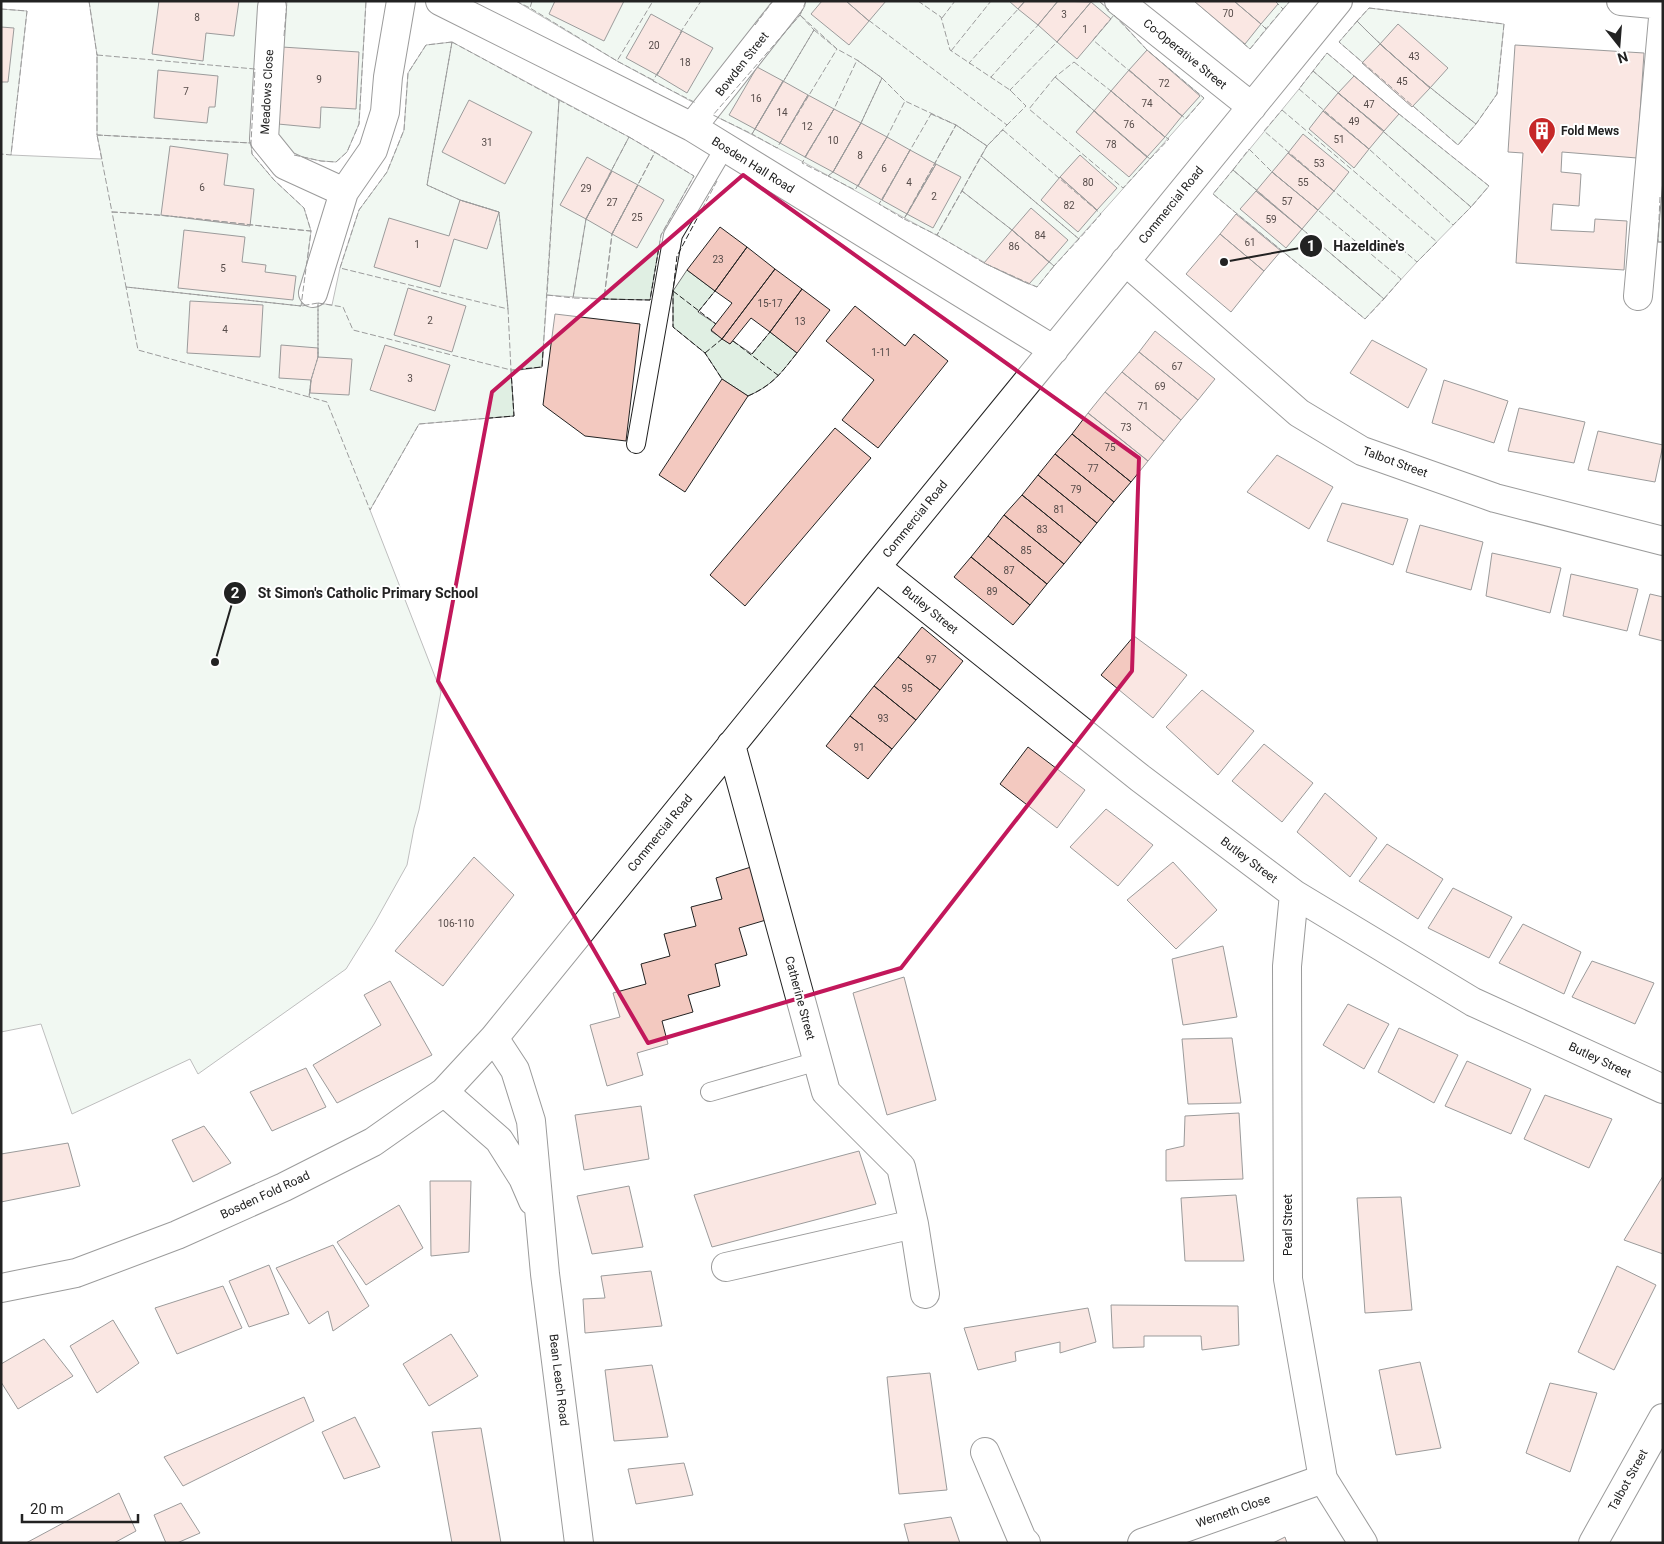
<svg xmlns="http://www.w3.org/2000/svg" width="1664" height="1544" font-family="Roboto,sans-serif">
<rect width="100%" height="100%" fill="#fff"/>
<!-- green -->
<path fill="#e0efe3" stroke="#6f6f6f" d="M89,1H261L255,69L251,143L252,154L274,180L304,208L311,231L302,306L318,303L332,305L340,268L359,210L387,172L404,130L408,73L426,45L452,42L629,137L694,176L661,235L650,300L604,299L547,295L542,367L511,371L514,416L419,424L370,510L441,692L419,810L414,828L407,865L374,924L346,969L198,1074L190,1059L72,1114L41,1024L1,1032V9L27,11L11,155L102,159L97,135V55Z
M287,1H366L359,124L347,152L336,162L321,161L293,155L274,134Z
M516,1H773L696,104L617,61Z
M806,1H1099L1115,15L1147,50L1204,98L1054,266L1037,287C1001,274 969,253 936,235C861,195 789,152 713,115L800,15Z
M1194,1H1290L1250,49Z
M1369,8L1504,24L1497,94L1476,124L1458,145L1339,42Z
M1327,53L1399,114L1489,186L1471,207L1417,262L1365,319L1213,194L1299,89Z
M1663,153V242H1658Z
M687,270L715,291L698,312L716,324L711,331L730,344L733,341L752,354L770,332L797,353C781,373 773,385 748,396L722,379L705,353L673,327V291Z"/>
<!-- building -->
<path fill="#f3c9c0" stroke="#222" d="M159,1H239L234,36L206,33L203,61L152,54Z
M555,1H624L604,41L549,14Z
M822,1H846L869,21L849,45L811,14Z
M846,1H886L869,21Z
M1009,1H1025L1018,9Z
M1025,1H1058L1038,25L1018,9Z
M1058,1L1091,2L1057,42L1038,25Z
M1194,1H1234L1261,24L1245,44Z
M1234,1H1275L1278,4L1261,24Z
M1091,2L1111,19L1077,59L1057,42Z
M651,14L682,31L657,75L626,58Z
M1398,24L1448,68L1430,88L1380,44Z
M1,27L14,28L8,82H1Z
M682,31L713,48L687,93L657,75Z
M1380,44L1430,88L1412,107L1362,63Z
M1515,45L1644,53L1637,158L1562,152L1561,172L1581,174L1579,206L1553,204L1551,230L1594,232L1595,219L1627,221L1624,270L1516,263L1523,153L1508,152Z
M282,47L359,52L356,109L321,107L320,128L278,124Z
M1147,50L1200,96L1182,116L1129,70Z
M757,67L783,81L755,129L729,115Z
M158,70L218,76L215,107H209L207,123L154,118Z
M1129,70L1182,116L1165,137L1111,91Z
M1354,76L1399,114L1384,131L1338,93Z
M783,81L808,95L780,143L755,129Z
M1111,91L1165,137L1147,157L1094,111Z
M1338,93L1384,131L1369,149L1323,111Z
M808,95L834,109L805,157L780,143Z
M469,100L532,132L505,184L442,152Z
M834,109L861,123L833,172L805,157Z
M1094,111L1147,157L1129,177L1076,132Z
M1323,111L1369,149L1354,168L1309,129Z
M861,123L887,137L858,186L833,172Z
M1303,134L1349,172L1334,191L1288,153Z
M887,137L910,150L882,200L858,186Z
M170,146L228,154L224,185L254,189L250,226L161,215Z
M910,150L936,164L907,214L882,200Z
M1288,153L1334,191L1318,210L1272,172Z
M1080,155L1117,188L1097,210L1060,177Z
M587,157L612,171L586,219L560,205Z
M936,164L961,177L933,228L907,214Z
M612,171L638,185L612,234L586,219Z
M1272,172L1318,210L1302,229L1256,191Z
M1060,177L1097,210L1078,232L1041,200Z
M638,185L664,200L637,248L612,234Z
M1256,191L1302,229L1286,248L1240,209Z
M460,200L499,212L487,249L454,239L440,287L374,267L389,218L449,236Z
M1031,208L1068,240L1049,262L1012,230Z
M1236,214L1281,251L1264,271L1220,234Z
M720,227L747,247L715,291L687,270Z
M184,230L245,237L242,262L266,265L265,272L296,276L293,300L178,288Z
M1012,230L1049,262L1029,284L984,263Z
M1220,234L1264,271L1231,312L1186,274Z
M747,247L775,269L722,339L711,330L732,303L715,291Z
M775,269L802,289L770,332L751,318L730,344L722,339Z
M408,288L466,306L452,352L394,335Z
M802,289L830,310L797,353L770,332Z
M190,301L263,305L260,357L187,353Z
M855,306L905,346L914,334L948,361L878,448L842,420L874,380L826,341Z
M555,314L640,324L626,441L585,436L543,405Z
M1155,331L1215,379L1198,400L1139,352Z
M1372,340L1427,369L1408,408L1350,373Z
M281,345L318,348V357L352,359L349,395L310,393L311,380L279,378Z
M385,345L450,365L435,411L370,390Z
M1139,352L1198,400L1181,420L1122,372Z
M1122,372L1181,420L1164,441L1105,392Z
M722,379L748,396L685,492L659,475Z
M1444,380L1508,401L1494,443L1432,423Z
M1105,392L1164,441L1148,461L1088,413Z
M1519,408L1585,422L1574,463L1508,451Z
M1088,413L1148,461L1131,482L1072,434Z
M835,428L871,458L745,606L710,575Z
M1598,431L1663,445L1655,482L1588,470Z
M1072,434L1131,482L1114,502L1055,454Z
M1055,454L1114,502L1097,523L1038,475Z
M1277,455L1333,487L1309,529L1247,492Z
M1038,475L1097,523L1081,543L1022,495Z
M1022,495L1081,543L1064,564L1004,515Z
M1342,503L1408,519L1393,565L1327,541Z
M1004,515L1064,564L1047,584L988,536Z
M1420,525L1483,542L1471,590L1406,572Z
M988,536L1047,584L1030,605L971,557Z
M1492,553L1561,568L1550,613L1486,596Z
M971,557L1030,605L1013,625L954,577Z
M1571,574L1638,589L1627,631L1563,616Z
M1650,594L1663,597V641L1639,635Z
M922,627L963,661L940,690L898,657Z
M1134,636L1187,675L1153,718L1101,675Z
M898,657L940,690L916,720L874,686Z
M874,686L916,720L892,749L850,716Z
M1202,690L1254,731L1218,775L1166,727Z
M850,716L892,749L868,779L826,746Z
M1264,744L1313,783L1282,822L1232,781Z
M1028,747L1085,790L1057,828L1000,784Z
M1325,793L1377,838L1350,877L1297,832Z
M1106,809L1153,845L1118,886L1070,847Z
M1387,844L1443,879L1418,919L1359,881Z
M474,857L514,895L443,986L395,951Z
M1173,862L1217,910L1176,949L1127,900Z
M751,867L766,920L739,928L747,955L715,964L720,986L688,995L693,1012L662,1021L668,1044L637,1053L643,1075L607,1086L590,1025L620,1017L613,993L646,984L641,964L670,956L664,934L696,926L691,907L722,899L716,878Z
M1453,888L1512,917L1489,958L1428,928Z
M1523,924L1581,952L1564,994L1499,963Z
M1223,946L1237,1017L1183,1025L1172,959Z
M1592,961L1654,983L1635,1024L1572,997Z
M904,977L936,1100L887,1115L853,993Z
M390,981L432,1055L337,1103L313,1065L381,1025L364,995Z
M1348,1004L1389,1024L1364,1069L1323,1045Z
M1399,1028L1458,1055L1434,1103L1378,1072Z
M1232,1038L1241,1103L1188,1104L1182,1039Z
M1467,1061L1531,1089L1511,1134L1445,1106Z
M306,1068L326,1107L272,1131L250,1092Z
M1545,1095L1612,1119L1589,1168L1524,1139Z
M641,1106L649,1159L584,1170L575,1115Z
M1239,1113L1243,1179L1166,1181V1150L1184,1146L1185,1116Z
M204,1126L231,1163L193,1182L172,1140Z
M68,1143L80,1186L1,1202V1154Z
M859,1151L876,1204L712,1247L694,1195Z
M1663,1176V1254L1624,1240Z
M430,1181H471L469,1252L431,1256Z
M629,1186L643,1247L592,1254L577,1196Z
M1236,1195L1244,1261H1185L1181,1198Z
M1401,1197L1412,1310L1365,1313L1357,1198Z
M399,1205L423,1248L366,1285L337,1242Z
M333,1245L369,1306L333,1331L328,1311L309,1324L276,1268Z
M269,1265L289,1314L249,1327L229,1281Z
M1617,1266L1656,1285L1614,1370L1578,1352Z
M651,1271L662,1326L585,1333L583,1299L605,1298L601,1276Z
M223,1286L242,1328L177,1354L155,1308Z
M1111,1305L1238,1306L1239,1345L1202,1350L1201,1336H1144V1347L1113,1348Z
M1088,1308L1096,1342L1060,1353V1342L1015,1352L1016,1361L978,1370L964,1328Z
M113,1320L139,1363L97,1393L70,1346Z
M451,1334L478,1376L429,1406L403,1364Z
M44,1339L73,1376L18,1409L1,1382V1364Z
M1420,1362L1441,1448L1396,1455L1379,1370Z
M652,1365L668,1437L614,1441L605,1370Z
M930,1373L947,1490L899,1494L887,1377Z
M1550,1383L1597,1393L1570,1472L1526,1453Z
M304,1397L314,1421L183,1486L164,1457Z
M355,1417L380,1467L344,1479L322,1432Z
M481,1428L501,1543H452L432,1432Z
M684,1463L693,1495L636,1504L628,1469Z
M119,1493L136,1531L114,1543H26Z
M181,1503L200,1533L177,1543H166L154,1515Z
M951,1517L960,1543H909L904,1524Z
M1285,1537L1287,1543H1273Z"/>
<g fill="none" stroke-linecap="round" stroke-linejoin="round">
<defs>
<path id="lane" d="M636,444L673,235L725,147
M710,1092L818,1061"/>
<path id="street" d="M440,1L692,127L1054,350
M1119,1L1252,107
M1621,1L1663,5
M272,7L264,139L285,165L344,192
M692,127L791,1
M1125,261L1299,413L1362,451L1495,498L1663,541
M313,293L344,192L373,150L385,112L388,77L401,1
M1638,296L1663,18
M876,567L1140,778L1294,894L1473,1002L1663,1089
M1294,894L1287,966L1288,1279L1323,1479L1363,1543
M494,1038L515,1070L531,1121L545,1274L579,1543
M444,1092L499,1140L523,1178L533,1201
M914,1224L925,1294
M726,1267L914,1224L901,1167L826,1092L731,745
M1,1288L76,1273L177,1235L284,1187L373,1142L444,1092L494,1038L876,567L1338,1
M985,1452L1022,1539L1026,1543
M1142,1543L1323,1479
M1593,1543L1663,1418"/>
</defs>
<!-- lane casing -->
<use href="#lane" stroke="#222" stroke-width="20"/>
<!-- street casing -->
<use href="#street" stroke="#222" stroke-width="30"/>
<!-- lane -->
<use href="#lane" stroke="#fff" stroke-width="18"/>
<!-- street -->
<use href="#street" stroke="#fff" stroke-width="28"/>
<!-- fence -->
<path stroke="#222" stroke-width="1" stroke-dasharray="6 2.5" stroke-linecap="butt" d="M89,1L97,55H98
M516,1L530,8V7
M532,1L530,8L617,61
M806,1L800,15L837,49L857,60L882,78L905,101L956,125L987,146L1007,125L867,19
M918,1L941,17L950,50L1010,90L1026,106L1007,125L1006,124
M1099,1L1109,10
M1282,8L1283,9L1290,1
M1369,8L1504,24L1497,94L1476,124C1435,92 1394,59 1357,21Z
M1,9L27,11L11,155L1,154
M800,15L814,30L752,134L713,115Z
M1114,15L1147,50L1204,98L1186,119L1093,40Z
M942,18L955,1
M1357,21C1394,59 1435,92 1476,124L1458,145L1339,42Z
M755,25L773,1
M1265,27L1266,29L1283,9L1277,3
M814,30L837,49L777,148L752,134Z
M680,33L701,1
M284,36L287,1
M452,42L559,100L542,367L511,370L508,309L499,212L460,200L427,185Z
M452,42L427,185L460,200L499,212L508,309L340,268L359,210L387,172L404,130L408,73L426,45Z
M1243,43L1250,49L1266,29L1259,22
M951,51L991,1
M1327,53L1399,114L1489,186L1471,207L1313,71Z
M97,55L255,69L251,143L97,135Z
M857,60L882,78L861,123L833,172L828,176L802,163L834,109Z
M1074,62L1111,91L1165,137L1169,139L1150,159L1055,77Z
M971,64L969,63L1020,7
M1313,71L1471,207L1453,225L1369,149L1299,89Z
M658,72L653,81L696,103
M1055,77L1150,159L1123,188L1029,109Z
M882,78L905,101L887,137L855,190L828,176L833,172L861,123Z
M992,78L991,77L1040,23
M653,80L617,61L653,1
M1011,91L1010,90L1058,41
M559,100L629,137L586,219L573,298L547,295Z
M1282,110L1437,242L1417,262L1264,131Z
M931,114L956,125L904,219L879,204Z
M956,125L987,146L937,235L904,219Z
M1003,130L1101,214L1079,239L981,156L987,146Z
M97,135L251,143L252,154L274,180L304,208L311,231C244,225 178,215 112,212Z
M629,137L655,152L612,234L604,299L573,298L586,219Z
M1249,149L1272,172L1401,279L1384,299L1233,170Z
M655,152L694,176L661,235L650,300L604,299L612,234Z
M294,155L321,161L336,162L347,152L359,124L366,1
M981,156L1079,239L1054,266L1012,230L962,191Z
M1233,170L1384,299L1365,319L1213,194Z
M717,181L677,256L673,291V327L705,353L722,379
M962,191L1012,230L1054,266L1037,287L984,263L937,235Z
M1660,197L1658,242H1663
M112,212C178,215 244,225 311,231L301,306L126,287Z
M126,287L301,306L318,303V357L311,380L309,397L138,350Z
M673,291L716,324
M318,303L343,307L353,330L511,370L514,416L419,424L370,510L327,402L309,397L311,380L318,357Z
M698,312L715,291
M733,341L779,376
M705,353L722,339
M752,354L770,332
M748,396C773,385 781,373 797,353"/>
</g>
<!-- marked area -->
<path d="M0 0H1664V1544H0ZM743,175L1139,458L1132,671L901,968L648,1043L438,681L492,392Z" fill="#fff" fill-opacity=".55" fill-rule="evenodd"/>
<path fill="none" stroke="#c2185b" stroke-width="4" stroke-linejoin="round" d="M743,175L1139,458L1132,671L901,968L648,1043L438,681L492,392Z"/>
<!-- icons -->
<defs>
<symbol id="building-pin" viewBox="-11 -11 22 30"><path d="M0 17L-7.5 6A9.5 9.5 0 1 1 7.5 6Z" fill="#c62828" stroke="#fff"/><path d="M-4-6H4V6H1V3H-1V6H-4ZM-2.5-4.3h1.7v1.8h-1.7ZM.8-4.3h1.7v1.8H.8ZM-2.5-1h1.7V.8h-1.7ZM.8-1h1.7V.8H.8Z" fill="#fff"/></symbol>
</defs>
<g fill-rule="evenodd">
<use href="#building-pin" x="1526" y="115" width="32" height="43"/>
</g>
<g text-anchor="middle" stroke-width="4" stroke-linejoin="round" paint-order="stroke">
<!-- number labels -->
<g font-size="10" fill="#564c4a">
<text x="1228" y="17">70</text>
<text x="1064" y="18">3</text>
<text x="197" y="21">8</text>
<text x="1085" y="33">1</text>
<text x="654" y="49">20</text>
<text x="1414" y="60">43</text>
<text x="685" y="66">18</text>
<text x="319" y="83">9</text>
<text x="1402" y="85">45</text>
<text x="1164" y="87">72</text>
<text x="186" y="95">7</text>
<text x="756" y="102">16</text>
<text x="1147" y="107">74</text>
<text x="1369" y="108">47</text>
<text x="782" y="116">14</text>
<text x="1354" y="125">49</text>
<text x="1129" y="128">76</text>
<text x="807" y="130">12</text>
<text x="1339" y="143">51</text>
<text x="833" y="144">10</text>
<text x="487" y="146">31</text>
<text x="1111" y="148">78</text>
<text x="860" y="159">8</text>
<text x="1319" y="167">53</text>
<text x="884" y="172">6</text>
<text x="909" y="186">4</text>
<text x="1088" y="186">80</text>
<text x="1303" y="186">55</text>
<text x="202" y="191">6</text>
<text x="586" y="192">29</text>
<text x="934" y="200">2</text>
<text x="1287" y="205">57</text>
<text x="612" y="206">27</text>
<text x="1069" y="209">82</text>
<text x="637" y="221">25</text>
<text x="1271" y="223">59</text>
<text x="1040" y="239">84</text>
<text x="1250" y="246">61</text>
<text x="417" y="248">1</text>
<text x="1014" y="250">86</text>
<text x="718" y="263">23</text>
<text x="223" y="272">5</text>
<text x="770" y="307">15-17</text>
<text x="430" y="324">2</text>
<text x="800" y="325">13</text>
<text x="225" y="333">4</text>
<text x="881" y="356">1-11</text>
<text x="1177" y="370">67</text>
<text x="410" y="382">3</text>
<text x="1160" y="390">69</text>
<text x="1143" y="410">71</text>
<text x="1126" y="431">73</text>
<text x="1110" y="451">75</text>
<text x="1093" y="472">77</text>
<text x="1076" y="493">79</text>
<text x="1059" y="513">81</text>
<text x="1042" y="533">83</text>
<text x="1026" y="554">85</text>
<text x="1009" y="574">87</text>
<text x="992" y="595">89</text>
<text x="931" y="663">97</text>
<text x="907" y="692">95</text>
<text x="883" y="722">93</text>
<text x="859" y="751">91</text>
<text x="456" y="927">106-110</text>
</g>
<!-- street labels -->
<g font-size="12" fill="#222" stroke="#fff">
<text transform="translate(1185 54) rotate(39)" y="4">Co-Operative Street</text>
<text transform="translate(742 64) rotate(-52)" y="4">Bowden Street</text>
<text transform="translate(267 92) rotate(-87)" y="4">Meadows Close</text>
<text transform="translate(753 165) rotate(32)" y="4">Bosden Hall Road</text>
<text transform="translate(1171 205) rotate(-51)" y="4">Commercial Road</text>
<text transform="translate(1395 462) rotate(20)" y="4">Talbot Street</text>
<text transform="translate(915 519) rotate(-51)" y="4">Commercial Road</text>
<text transform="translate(930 610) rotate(39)" y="4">Butley Street</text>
<text transform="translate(660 833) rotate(-51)" y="4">Commercial Road</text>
<text transform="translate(1249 860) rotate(37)" y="4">Butley Street</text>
<text transform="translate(800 998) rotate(75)" y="4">Catherine Street</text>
<text transform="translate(1600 1060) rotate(25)" y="4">Butley Street</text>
<text transform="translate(265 1195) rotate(-25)" y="4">Bosden Fold Road</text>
<text transform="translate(1288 1225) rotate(-90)" y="4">Pearl Street</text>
<text transform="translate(559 1380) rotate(83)" y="4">Bean Leach Road</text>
<text transform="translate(1628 1480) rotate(-61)" y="4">Talbot Street</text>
<text transform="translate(1233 1511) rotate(-19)" y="4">Werneth Close</text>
</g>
<!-- poi labels -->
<g font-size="12" font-weight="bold" fill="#222" stroke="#fff" text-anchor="start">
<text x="1561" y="135">Fold Mews</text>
</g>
</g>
<!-- callouts -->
<path fill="none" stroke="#222" stroke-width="2" d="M1224 262L1311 246M215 662L235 593"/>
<g fill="#222" stroke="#fff" stroke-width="2">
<circle cx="1224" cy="262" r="5"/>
<circle cx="215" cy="662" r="5"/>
<circle cx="1311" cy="246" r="12"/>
<circle cx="235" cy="593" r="12"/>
</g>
<g font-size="15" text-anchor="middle" font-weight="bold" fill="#fff">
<text x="1311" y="251">1</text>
<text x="235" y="598">2</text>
</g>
<g font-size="14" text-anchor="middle" font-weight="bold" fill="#222" stroke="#fff" stroke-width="4" stroke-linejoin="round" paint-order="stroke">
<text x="1369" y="251">Hazeldine's</text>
<text x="368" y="598">St Simon's Catholic Primary School</text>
</g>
<!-- border -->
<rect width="1664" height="1544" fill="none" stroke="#222222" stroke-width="5"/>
<!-- north arrow -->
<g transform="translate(1619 45) rotate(163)" stroke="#ffffff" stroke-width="4" paint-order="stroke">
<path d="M0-4L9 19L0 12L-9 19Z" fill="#222222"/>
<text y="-8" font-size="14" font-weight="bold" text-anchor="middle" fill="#222222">N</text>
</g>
<!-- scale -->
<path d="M22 1514v8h116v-8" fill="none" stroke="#222222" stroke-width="2.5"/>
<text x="30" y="1514" font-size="15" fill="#222222" stroke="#ffffff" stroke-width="4" paint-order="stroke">20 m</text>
</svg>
